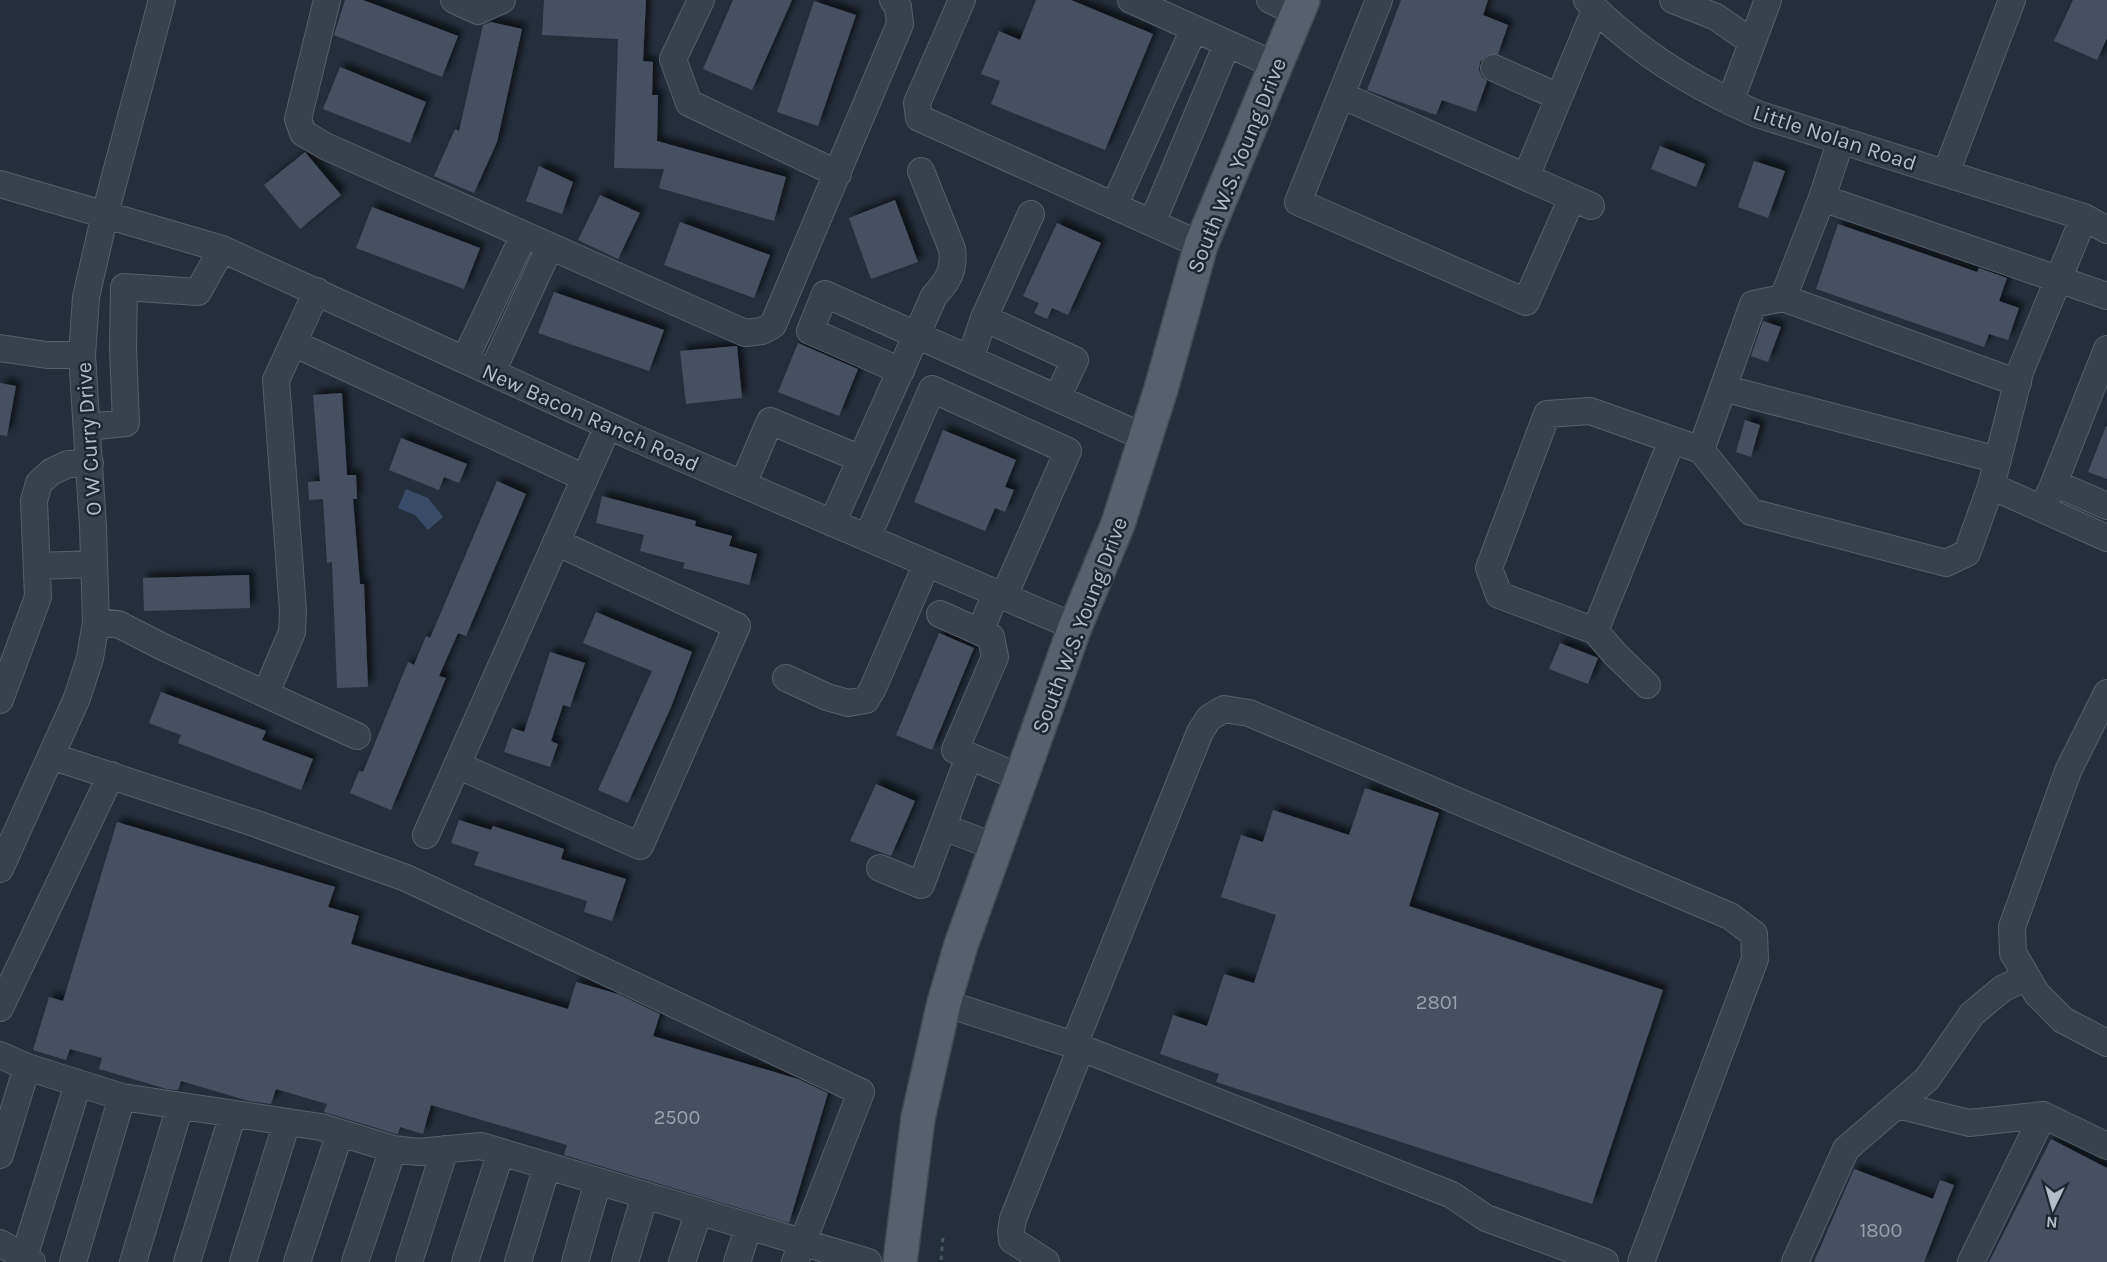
<svg xmlns="http://www.w3.org/2000/svg" width="2107" height="1262" font-family="Karla,sans-serif">
<defs>
<filter id="shadow"><feDropShadow dx="5.5" dy="-5.5" stdDeviation="3" flood-color="#0009"/></filter>
</defs>
<rect width="100%" height="100%" fill="#242f3e"/>
<!-- water -->
<path fill="#394c67" d="M406,489L428,498L443,517L428,530L415,515L398,508Z"/>
<!-- building -->
<path fill="#455162" filter="url(#shadow)" d="M345,0H363L458,36L442,77L334,35Z
M544,0H646L643,61L653,62L652,95H658L657,141L786,177L774,221L659,188L664,169L614,168L618,39L542,35Z
M733,0H792L752,90L703,69Z
M1036,0H1071L1153,34L1105,150L991,104L1000,81L981,74L999,31L1020,40Z
M1401,0H1488L1483,15L1508,25L1498,54L1486,56L1480,62L1479,70L1482,77L1487,81L1476,112L1442,100L1436,115L1367,90Z
M2073,0H2107V38L2097,60L2054,41Z
M814,1L856,15L818,126L777,112Z
M491,22L522,29L497,142L474,193L434,176L455,129L459,131L483,25Z
M340,67L426,102L410,143L323,109Z
M1660,146L1705,164L1696,187L1651,169Z
M305,152L341,195L300,229L264,185Z
M1754,161L1785,171L1768,218L1738,207Z
M539,166L573,182L562,214L526,201Z
M600,195L640,213L618,259L578,240Z
M895,200L918,262L871,279L849,218Z
M372,207L480,248L464,289L356,248Z
M680,222L770,255L754,298L664,265Z
M1057,223L1101,243L1068,315L1052,308L1047,319L1034,313L1039,303L1023,296Z
M1838,224L1977,272L1979,268L2007,278L1999,301L2019,308L2008,340L1989,334L1984,347L1816,289Z
M554,292L664,330L649,371L538,333Z
M1763,321L1781,327L1768,362L1751,356Z
M798,343L858,369L839,416L778,392Z
M737,346L742,398L686,404L680,351Z
M0,383L16,386L7,436L0,435Z
M342,393L347,475H356L357,499H353L360,584H364L368,687L337,688L332,562L327,563L323,499L309,500L308,482L320,481L313,395Z
M1745,420L1760,425L1751,457L1736,452Z
M2106,426L2107,427V479L2088,472Z
M943,430L1016,460L1005,487L1014,490L1005,512L995,508L985,531L914,502Z
M401,438L467,464L459,483L444,477L439,490L389,470Z
M497,481L526,494L466,636L458,633L439,676L446,678L391,810L350,793L359,771L363,772L408,662L414,665L426,636L430,638Z
M602,496L696,521L695,526L732,536L729,546L757,554L749,585L683,568L685,563L640,551L644,535L596,523Z
M249,575L250,608L144,611L143,578Z
M596,612L692,652L671,707L628,803L598,790L652,671L583,643Z
M939,633L974,648L932,750L896,735Z
M1560,643L1598,658L1588,684L1549,669Z
M550,652L585,663L570,707L563,705L551,741L558,744L550,767L504,752L512,728L524,732Z
M161,692L266,731L262,740L313,759L301,790L178,743L181,735L149,723Z
M876,784L915,801L891,856L850,841Z
M1365,788L1439,813L1409,906L1663,990L1592,1204L1216,1082L1219,1074L1160,1054L1173,1015L1207,1026L1224,974L1254,983L1276,915L1221,897L1241,835L1263,842L1273,810L1349,835Z
M459,820L491,830L493,826L564,849L561,859L626,879L612,921L584,912L587,901L474,865L479,852L451,843Z
M117,822L335,887L328,907L359,916L351,944L568,1009L576,982L618,994L660,1014L653,1036L798,1079L828,1093L789,1223L564,1155L567,1145L431,1105L423,1134L400,1127L398,1134H396L324,1112L327,1104L276,1089L271,1104L249,1101L181,1081L178,1090L167,1089L99,1069L102,1058L70,1049L66,1060L33,1050L49,997L63,1001Z
M2051,1139L2107,1168V1262H1989Z
M1854,1169L1933,1199L1940,1180L1954,1185L1924,1262H1814Z"/>
<g fill="none" stroke-linecap="round" stroke-linejoin="round">
<defs>
<path id="minor" d="M327,0L298,119L303,133L325,146L745,333L762,331L773,325L900,24L898,7L893,0
M454,0L478,11L502,0
M701,0L673,59L689,103L838,174
M962,0L917,103L919,118L1201,245
M1131,0L1275,65
M1270,0L1298,13
M1379,0L1298,202L1526,302L1572,198
M1587,0C1597,12 1609,22 1621,32C1662,67 1707,92 1757,114L2084,217L2107,230
M1673,0L1716,17L1752,42
M1494,68L1559,97
M1341,95L1591,206
M1730,102L1768,0
M1841,140L1822,198L1783,298L2018,383
M1946,173L2012,0
M1526,177L1595,10
M0,184L222,249L633,437L1075,627
M1822,198L2107,296
M1114,206L1194,29
M2084,217L2020,372L1991,486L2107,538
M1152,223L1227,44
M984,318L1075,360L1057,398
M293,343L585,478
M0,348L47,355H82
M465,359L524,235
M970,359L984,318L1031,214
M901,371L810,331L825,294L1146,438
M492,372L550,246
M1723,388L1998,460
M87,427L126,423L123,348L124,287L198,292L222,249
M1701,450L1751,512L1946,563L1967,553L1991,486
M2054,483L2107,349
M743,484L770,421L861,459
M2047,499L2054,483L2107,506
M832,523L934,296C948,281 955,270 952,249L921,171
M867,538L932,389L1068,451L1004,596
M37,566L94,564
M940,614L991,637L995,657L955,750L1021,778
M96,622L118,624L163,647L357,736
M1595,631L1672,440
M980,632L996,593
M786,678L827,697L848,703L866,700L873,688L927,563
M1647,685L1615,654L1595,631L1499,595L1489,568L1547,414L1590,411L1701,450L1753,304L1783,298
M266,693L292,632L293,611L276,380L317,291
M2107,693L2068,771L2012,927L2013,953L2037,994L2063,1020L2107,1043
M0,700L38,597L34,501L39,483L51,472L68,464L90,463
M51,756L254,823L406,878L861,1092L795,1262
M457,765L640,846L737,626L556,542
M943,827L996,847
M426,835L608,426
M880,868L921,885L969,756
M0,869L77,698L90,658L96,622L93,527L82,355L86,297L105,214L162,0
M944,1003L1074,1045L1452,1195L1486,1218L1605,1262
M0,1008L111,775
M1074,1045L1200,732L1209,718L1224,709L1249,713L1730,916L1754,934L1755,959L1641,1262
M0,1055L27,1067L122,1097L321,1127L393,1149L418,1152L481,1146L868,1262
M1897,1105L1969,1123L2043,1115L2107,1146
M0,1155L27,1067
M0,1243L32,1262
M24,1257L78,1084
M73,1262L122,1097
M133,1262L180,1106
M187,1262L233,1114
M243,1262L287,1122
M297,1262L340,1133
M355,1262L393,1149
M409,1262L445,1149
M465,1262L501,1152
M518,1262L547,1166
M575,1262L598,1181
M625,1262L645,1195
M682,1262L699,1211
M737,1262L749,1226
M1046,1262L1012,1240L1011,1231L1013,1219L1081,1048
M1795,1262L1846,1149L1927,1079L1972,1014L2002,989L2026,977
M1971,1262L2043,1115"/>
<path id="major" d="M900,1262L918,1118L944,1003L961,945L1075,627L1118,524L1161,389L1201,245L1303,0"/>
</defs>
<!-- minor casing -->
<use href="#minor" stroke="#565f6c" stroke-width="28"/>
<!-- major casing -->
<use href="#major" stroke="#414a57" stroke-width="36"/>
<!-- path -->
<path stroke="#44595c" stroke-width="3" stroke-dasharray="4.5 4.5" stroke-linecap="butt" d="M941,1260L943,1238"/>
<!-- minor -->
<use href="#minor" stroke="#38414e" stroke-width="26"/>
<!-- major -->
<use href="#major" stroke="#56606e" stroke-width="33"/>
</g>
<g text-anchor="middle" stroke-width="5" stroke-linejoin="round" paint-order="stroke">
<!-- number labels -->
<g font-size="20" fill="#98a1af">
<text x="1437" y="1009">2801</text>
<text x="677" y="1124">2500</text>
<text x="1881" y="1237">1800</text>
</g>
<!-- street labels -->
<g font-size="22" fill="#b4bcc9" stroke="#1d2633">
<text transform="translate(1835 137) rotate(18)" y="8">Little Nolan Road</text>
<text transform="translate(1236 165) rotate(-68)" y="8">South W.S. Young Drive</text>
<text transform="translate(591 417) rotate(24)" y="8">New Bacon Ranch Road</text>
<text transform="translate(88 439) rotate(-94)" y="8">O W Curry Drive</text>
<text transform="translate(1079 625) rotate(-69)" y="8">South W.S. Young Drive</text>
</g>
</g>
<!-- north arrow -->
<g transform="translate(2053 1208) rotate(185)" stroke="#1d2633" stroke-width="4.5" paint-order="stroke">
<path d="M0-4.5L10 22L0 15L-10 22Z" fill="#b4bcc9"/>
<text y="-9" font-size="16" font-weight="bold" text-anchor="middle" fill="#b4bcc9">N</text>
</g>
</svg>
